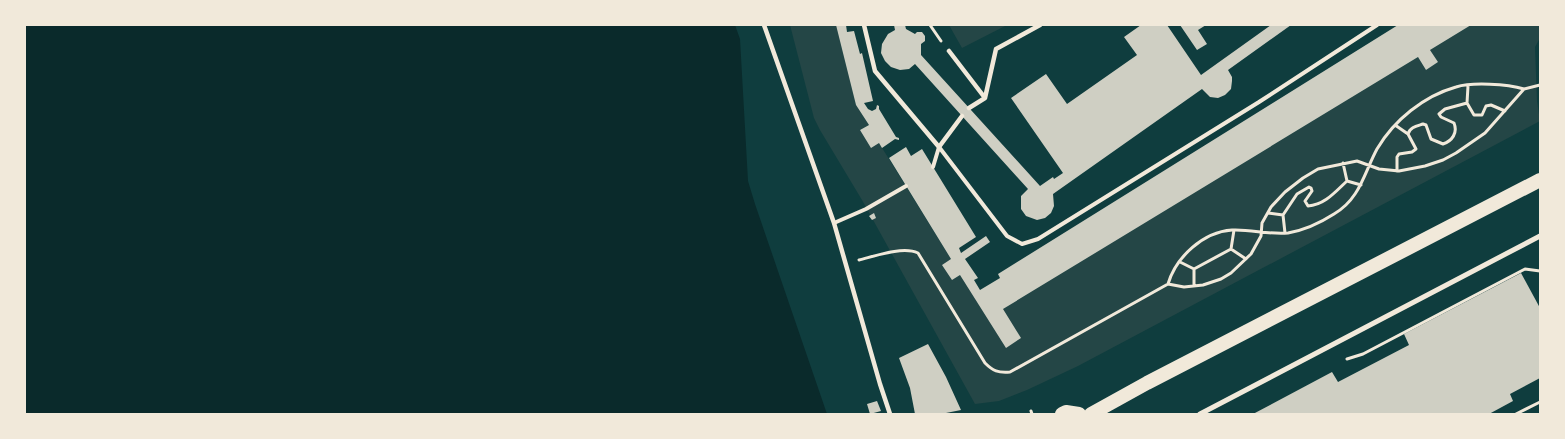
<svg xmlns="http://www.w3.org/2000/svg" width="1565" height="439" font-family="'Archivo Narrow',sans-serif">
<rect width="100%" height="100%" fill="#0f3d3e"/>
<!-- green -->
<path fill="#244646" d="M790,25H836L856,105L869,125L860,130L879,143L951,259L952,280L960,275L1003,309L1418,57L1426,70L1438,62L1430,50L1471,25H1540V38L1535,47L1537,101L1540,121L1078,366L1027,390L999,401L975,404L862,200L820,130L814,118Z
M949,25H1007L962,48Z"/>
<!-- water -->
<path fill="#0a2a2b" d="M25,25H735L740,39L748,181L755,204L827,414H25Z"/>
<!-- building -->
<path fill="#cfcfc3" d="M836,25H846L847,32L854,31L860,54L862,53L873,101L864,103L868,109L872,111L876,109L877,105L879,106V109L896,137L899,138V140L895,139L882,148L879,143L871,148L860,130L869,125L856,105Z
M894,25H905L906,29L915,34L917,32H922L925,36V41L921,44V55L1040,186L1053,177L1054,179L1063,173L1011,98L1046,74L1067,104L1137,55L1124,37L1141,25H1167L1201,75L1271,25H1291L1228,70L1232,77V81L1231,89L1225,95L1218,98L1210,97L1202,89L1053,194L1054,206L1051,213L1045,218L1037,220L1026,216L1021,209V196L1028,189L915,64L909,69L900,70L891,67L885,61L881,53L882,44L888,34L895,30Z
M1180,25H1206L1198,30L1207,44L1197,50Z
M1398,25H1471L1430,50L1438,62L1426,70L1418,57L1003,309L1021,338L1006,348L960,275L952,280L942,265L951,259L889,158L906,147L911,156L922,149L976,237L959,248L961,253L986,236L990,242L965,259L978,278L974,280L980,290L1000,278L998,274Z
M874,213L876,218L872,220L869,216Z
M1521,273L1540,308V378L1510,394L1513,401L1489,414H1253L1332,372L1338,382L1409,345L1404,334Z
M928,344L946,377L961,410L941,414H915L910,388L899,358Z
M877,401L881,411L870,414L867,404Z"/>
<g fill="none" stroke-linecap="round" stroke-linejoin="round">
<!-- path -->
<path stroke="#f1e9da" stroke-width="3" d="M930,25L941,41
M1467,103L1468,86
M1395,125L1408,134
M1397,171V157L1399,154L1412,152L1416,149L1408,134C1410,127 1417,126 1423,124L1426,125L1431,139L1443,144C1452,141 1458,133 1454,123L1441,117L1439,114L1445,109L1467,103L1474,115H1482L1486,106L1491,105L1505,111
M1347,181L1361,185
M1268,213L1283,215
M1285,233L1283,215L1297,194L1309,187L1311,188L1312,191L1305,201L1308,206C1325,205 1336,191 1347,181L1343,163
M1231,249L1234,230
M859,260C875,256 903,246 918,253L985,363C993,371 998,373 1010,372L1168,284L1184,287L1203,285L1221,279L1231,273L1251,254L1261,236L1262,223L1271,207L1285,192L1303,178L1318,169L1357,161L1379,169L1399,171L1425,166L1443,160L1456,153L1485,133L1524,89L1540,85
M1180,262L1194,269L1231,249L1246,259
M1194,269V286
M1168,284C1176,257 1203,232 1232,230C1251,229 1269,235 1288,233C1305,230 1320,223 1334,214C1360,199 1364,173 1377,149C1394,120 1424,96 1456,87C1472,82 1507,84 1524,89
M1347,359L1363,354L1525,269L1540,271
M1031,411L1032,414
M1516,414L1540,402"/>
<!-- service -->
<path stroke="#f1e9da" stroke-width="4" d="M939,147L1007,236L1022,244L1038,239L1259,102L1377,25
M933,167L939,147
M834,223L866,209L906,186"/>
<!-- pedestrian -->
<path stroke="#f1e9da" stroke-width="4.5" d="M764,25L834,223L880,384L890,414
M864,25L875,71L939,147L962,116
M949,51L985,98
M969,108L985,98L996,49L1040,25"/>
<!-- minor -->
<path stroke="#f1e9da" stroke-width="5" d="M1200,414L1540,236"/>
<!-- trunk -->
<path stroke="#f1e9da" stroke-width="14" d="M1062,414L1066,412L1079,414
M1091,414L1147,383L1540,180"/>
</g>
<!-- border -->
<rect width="1565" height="439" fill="none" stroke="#f1e9da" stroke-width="52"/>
</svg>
